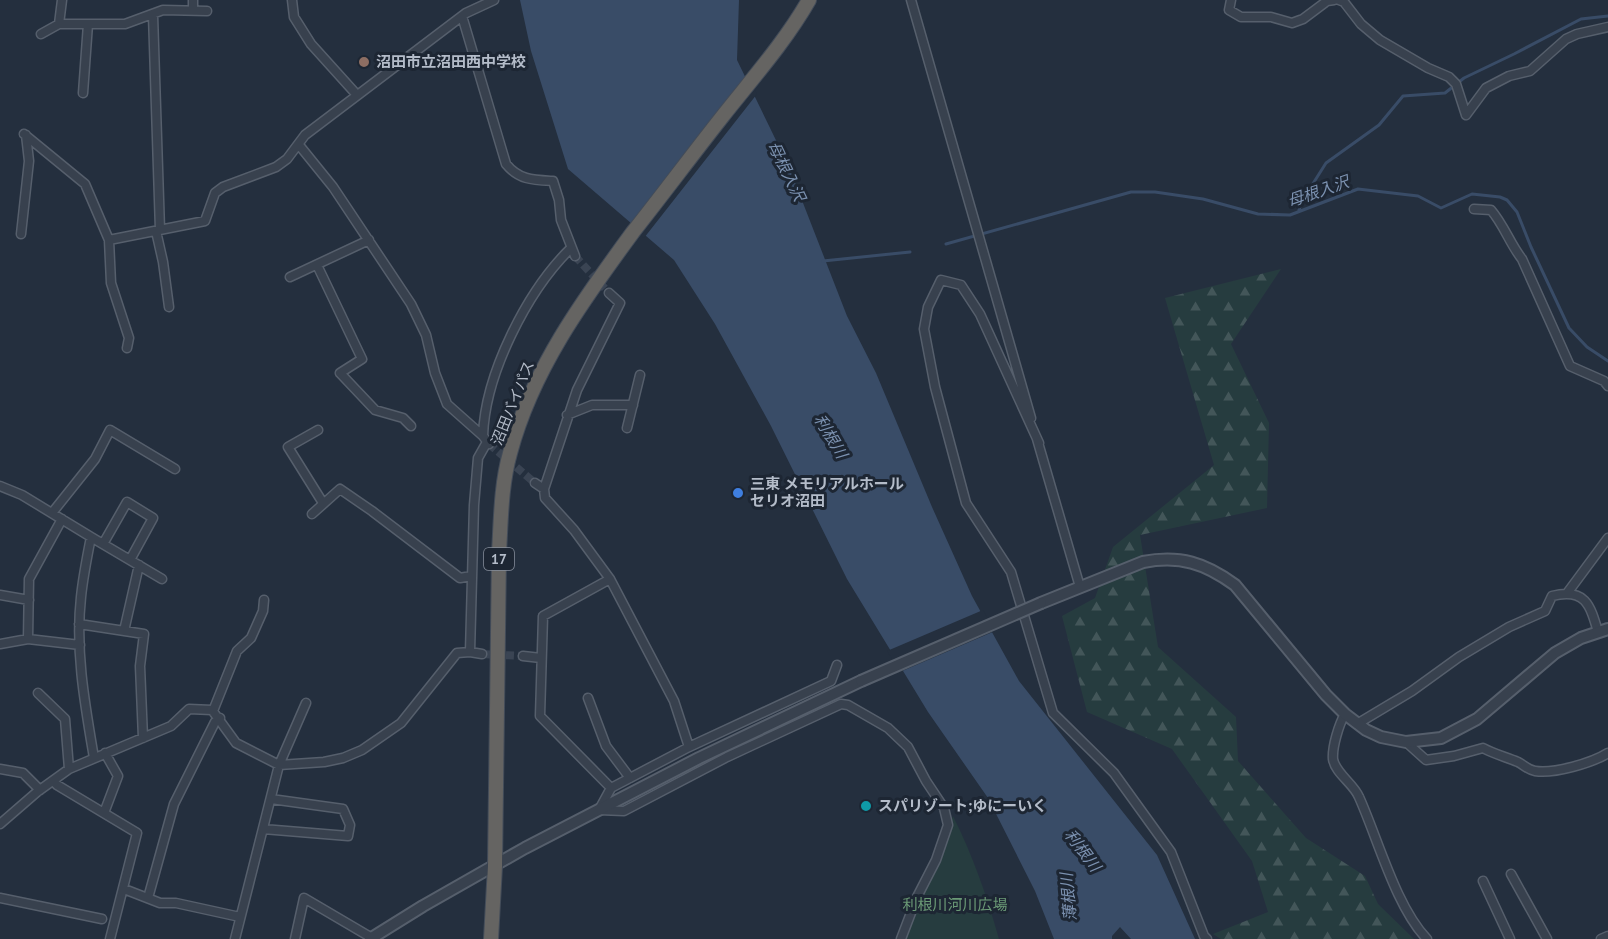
<svg xmlns="http://www.w3.org/2000/svg" width="1608" height="939" font-family="'PT Sans','Noto Sans JP',sans-serif">
<defs>
<pattern id="forest-firs" width="22" height="20" patternUnits="userSpaceOnUse" patternTransform="scale(1.5)"><rect width="22" height="20" fill="#263c3f"/><path d="M5 1l3.5 6h-7zM16 11l3.5 6h-7z" fill="#435659"/></pattern>
</defs>
<rect width="100%" height="100%" fill="#242f3e"/>
<!-- green -->
<path fill="#263c3f" d="M953,816C973,856 987,896 999,939H904L916,906L938,862Z"/>
<!-- forest -->
<path fill="url(#forest-firs)" d="M1281,269L1231,344L1269,423L1267,508L1140,535L1158,647L1236,717L1238,761L1306,838L1365,876L1378,904L1414,939H1221L1213,934L1268,912L1252,861L1172,749L1087,712L1062,616L1095,598L1113,547L1214,465L1165,298Z"/>
<!-- water -->
<path fill="#394c67" d="M520,0H739L737,60L789,167L847,316L876,373L932,507L972,596L1019,681L1157,855L1195,939H1131L1120,927L1112,936V939H1054L1035,891L988,798L928,712L847,579L771,426L715,324L674,260L568,169L531,51Z"/>
<!-- pier -->
<path fill="#242f3e" d="M747,75L757,94L644,238L630,226Z
M983,610L995,631L900,672L887,651Z"/>
<g fill="none" stroke-linecap="round" stroke-linejoin="round">
<!-- stream -->
<path stroke="#394c67" stroke-width="3" d="M1299,210L1302,201L1326,163L1379,125L1403,96L1445,93L1464,78L1514,54L1581,19L1608,16
M946,244L1131,192H1155L1203,199L1258,214L1290,215L1358,189L1418,196L1441,208L1472,194L1500,197L1507,200L1517,212L1531,247L1569,328L1587,347L1608,361
M823,261L910,252"/>
<!-- minor-tunnel -->
<path stroke="#3a4453" stroke-width="8" stroke-dasharray="8 4" stroke-linecap="butt" d="M575,256L609,293
M489,444L535,483
M482,654L523,656"/>
<defs>
<path id="minor" d="M292,0L294,17L311,44L357,95
M911,0L1031,418
M1231,0L1229,10L1241,17H1271L1292,23L1303,19L1327,1L1334,0
M1339,0L1344,2L1361,24L1380,40L1428,68L1449,77L1456,84L1466,115
M193,10V0
M153,15L160,230
M462,16L506,164C519,180 533,180 553,181L559,200L561,220L575,256
M59,24L62,0
M41,34L59,24H125L163,10L207,11
M83,93L88,24
M1466,115L1486,88L1509,76L1530,71L1566,39L1577,34L1608,27
M24,134L85,184L109,240L205,221L215,193L223,187L276,167L287,159L305,135L466,13L494,0
M299,145L333,187L411,304L426,335L435,373L447,404L483,436L489,444
M1474,209L1491,210C1504,225 1510,244 1522,259L1570,366L1604,381L1608,386
M156,231L163,262L169,307
M21,234L29,161L26,135
M109,240L111,283L129,338L127,348
M317,265L362,359L340,373L375,410L403,418L411,426
M290,277L369,240
M567,415L592,405H633
M627,428L640,375
M318,430L288,447L323,503
M483,436C485,374 527,291 571,248
M1037,439L1080,587
M1039,443L980,314L961,285L941,280L928,307L924,329L935,387L966,503L1011,572L1053,713L1114,773L1171,852L1204,936L1207,939
M535,483L544,489L545,498L574,530L610,579L674,701L689,747L611,788L599,810L624,811L727,757L841,704L848,705L888,728L908,747L926,781L944,808L948,825L936,860L917,897L901,939
M0,486L22,495L91,537C87,557 83,577 81,597C75,651 85,705 94,758
M544,489L577,390L620,303L609,293
M52,513L95,459L110,430L175,469
M312,514L340,489L372,511L460,578L471,576
M91,537L162,579
M103,544L127,502L153,518L130,560
M610,579L543,616L540,716L611,788
M1568,592L1608,538
M0,595L29,600
M79,624L144,634L140,666L143,738
M124,631L139,565
M28,639L29,579L62,519
M0,644L28,639L80,645
M470,652L474,505L478,458L487,442
M523,656L541,658
M38,693L65,719L69,769
M588,698L606,746L630,778
M213,711L237,651L251,638L263,611L264,600
M1345,714C1339,724 1332,747 1333,759C1335,773 1354,784 1359,797C1378,839 1396,907 1427,939
M1357,724L1412,691L1459,657L1509,627L1545,611L1552,596C1585,588 1590,604 1598,632
M1406,742L1426,760L1454,756L1483,748C1494,754 1506,757 1518,762C1524,765 1528,770 1535,771C1554,774 1592,763 1608,753
M689,747L831,681L837,665
M0,769L23,773L40,790
M53,781L57,785L137,833L110,939
M104,813L118,776L105,753
M0,824L37,792L69,769L171,726L189,709L212,710L236,743L279,765L306,703
M263,829L348,836L350,825L343,809L271,799
M1511,874L1547,939
M1483,881L1510,939
M124,889L160,903H176L240,917
M0,898L102,919
M148,898L174,804L215,722L220,718
M235,939L279,765L324,762L343,758L362,750L401,723L457,653L470,652L482,654
M295,939L304,898L372,938
M1601,939L1608,936"/>
<path id="tertiary" d="M1041,603L1143,562C1180,555 1205,563 1235,585L1326,695L1345,714L1366,730L1381,737L1406,742L1441,738L1477,719L1555,653L1581,638L1608,629
M370,939L423,906L525,848L699,758L861,681"/>
<path id="trunk" d="M491,939L495,866L499,553C501,519 501,485 510,453C532,370 583,300 633,232C663,194 692,155 722,117C752,79 785,42 809,0"/>
</defs>
<!-- minor casing -->
<use href="#minor" stroke="#565f6c" stroke-width="11"/>
<!-- tertiary casing -->
<use href="#tertiary" stroke="#565f6c" stroke-width="14"/>
<!-- trunk casing -->
<use href="#trunk" stroke="#434c59" stroke-width="16"/>
<!-- minor -->
<use href="#minor" stroke="#38414e" stroke-width="8"/>
<!-- tertiary -->
<use href="#tertiary" stroke="#38414e" stroke-width="10"/>
<!-- trunk -->
<use href="#trunk" stroke="#656462" stroke-width="14"/>
<defs>
<path id="tertiary-bridge" d="M861,681L1041,603"/>
</defs>
<!-- tertiary-bridge casing -->
<use href="#tertiary-bridge" stroke="#565f6c" stroke-width="14" stroke-linecap="butt"/>
<!-- tertiary-bridge -->
<use href="#tertiary-bridge" stroke="#38414e" stroke-width="10"/>
</g>
<!-- markers -->
<circle fill="#8d6e63" stroke="#1d2633" stroke-width="2" cx="364" cy="62" r="6"/>
<circle fill="#3f7fe0" stroke="#1d2633" stroke-width="2" cx="738" cy="493" r="6"/>
<circle fill="#0f9aa8" stroke="#1d2633" stroke-width="2" cx="866" cy="806" r="6"/>
<g text-anchor="middle" stroke-width="6" stroke-linejoin="round" paint-order="stroke">
<!-- shield labels -->
<rect fill="#1d2633" stroke="#878f9c" stroke-width="1.5" x="484" y="548" width="30" height="22" rx="4.5"/>
<g font-size="14" font-weight="bold" fill="#b4bcc9">
<text x="499" y="564">17</text>
</g>
<!-- poi labels -->
<g font-size="15" font-weight="bold" fill="#b4bcc9" stroke="#1d2633" text-anchor="start">
<text x="376" y="67">沼田市立沼田西中学校</text>
<text x="750" y="489">三東 メモリアルホール<tspan x="750" dy="17">セリオ沼田</tspan></text>
<text x="878" y="811">スパリゾート;ゆにーいく</text>
</g>
<!-- street labels -->
<g font-size="15" fill="#b4bcc9" stroke="#1d2633">
<text transform="translate(513 403) rotate(-68)" y="5">沼田バイパス</text>
</g>
<!-- park labels -->
<g font-size="15" fill="#6b9a76" stroke="#1d2633">
<text x="955" y="910">利根川河川広場</text>
</g>
<!-- water labels -->
<g font-size="16" font-style="italic" fill="#7c92b1" stroke="#1d2633">
<text transform="translate(787 171) rotate(64)" y="6">母根入沢</text>
<text transform="translate(1318 191) rotate(-19)" y="6">母根入沢</text>
<text transform="translate(831 436) rotate(59)" y="6">利根川</text>
<text transform="translate(1083 850) rotate(53)" y="6">利根川</text>
<text transform="translate(1068 897) rotate(-95)" y="6">薄根川</text>
</g>
</g>
</svg>
